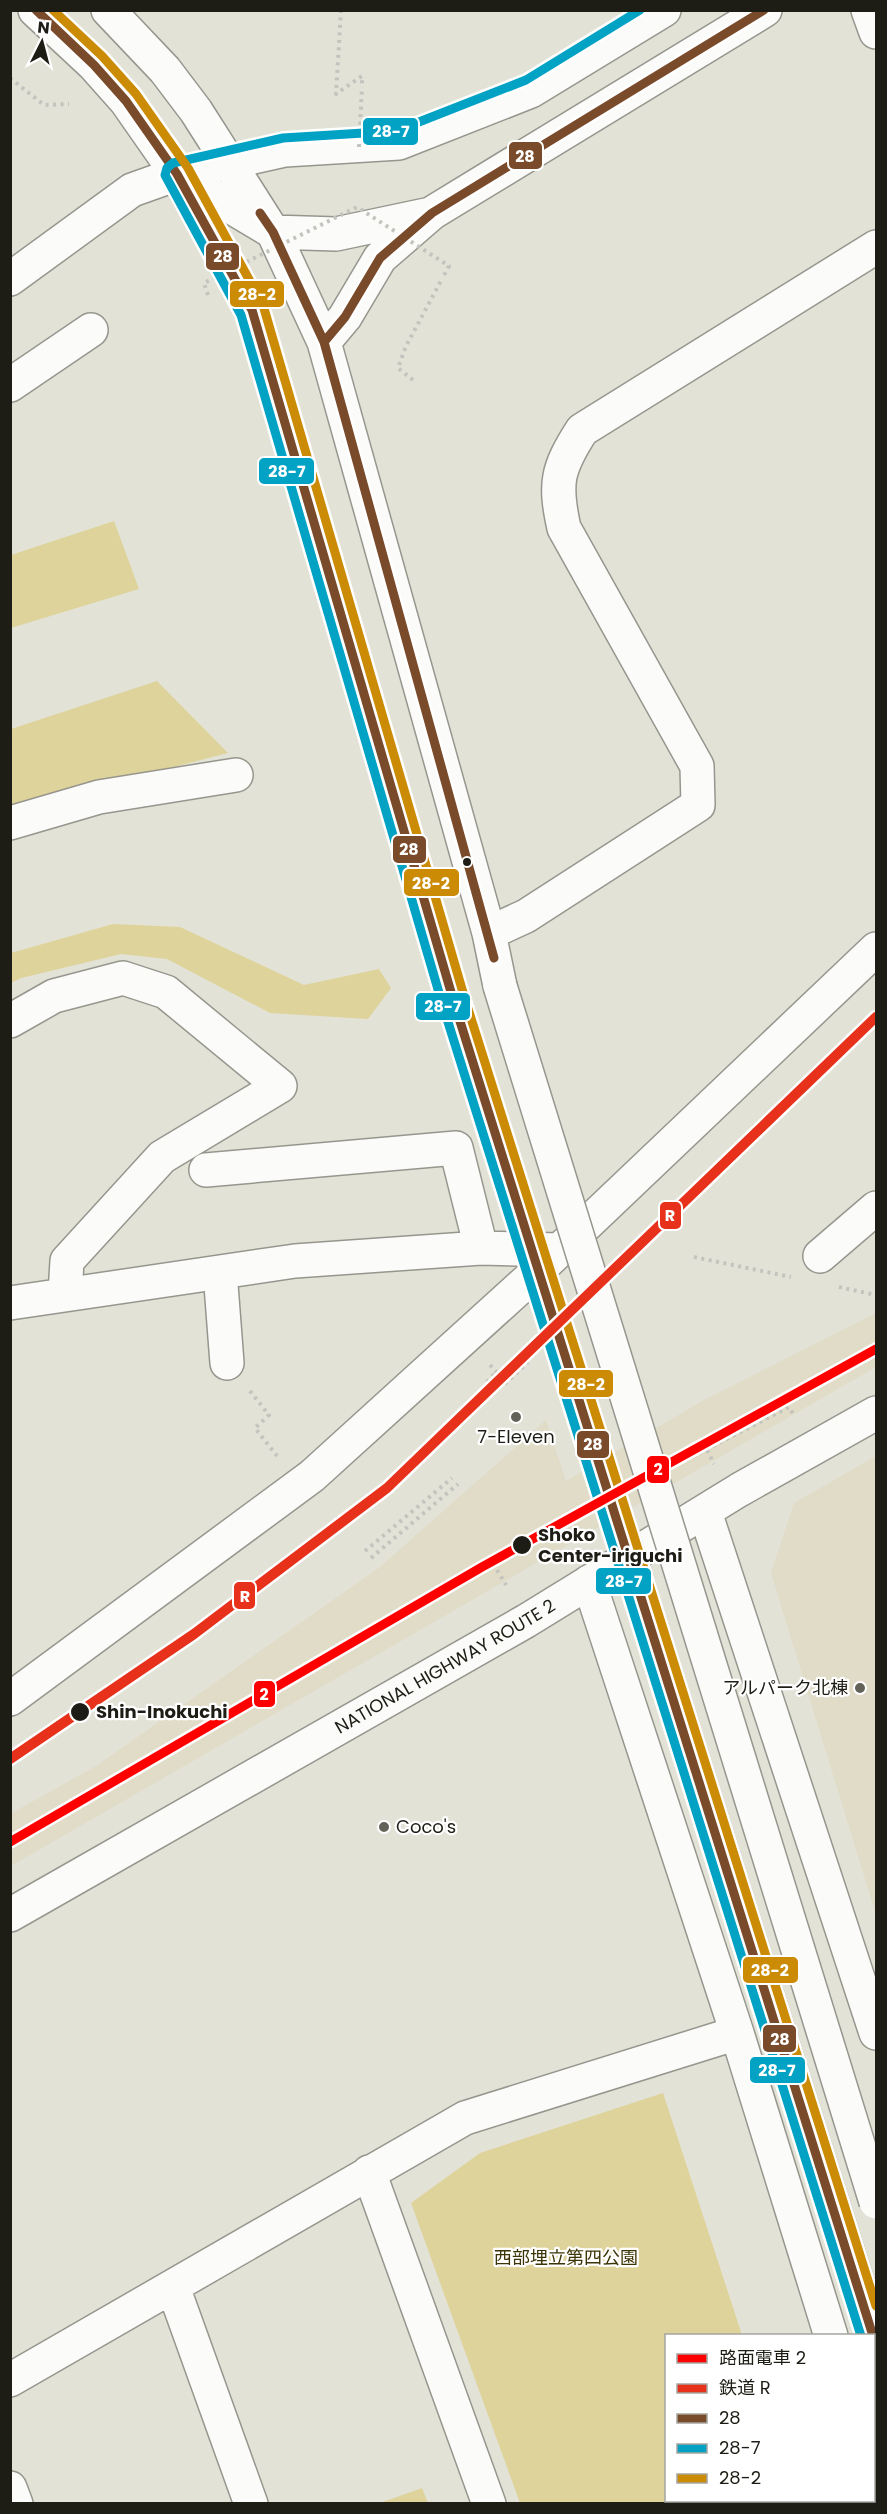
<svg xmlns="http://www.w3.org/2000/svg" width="887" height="2514" font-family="Poppins,'Noto Sans JP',sans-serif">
<rect width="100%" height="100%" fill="#e3e2d7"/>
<!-- built -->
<path fill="#e0dcc8" d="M876,1313V1367L11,1866L10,1814L96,1766L380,1567L546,1420L566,1481L704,1400Z
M876,1456V1915L771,1573L794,1503Z"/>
<!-- green -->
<path fill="#ded39a" d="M114,521L139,589L11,628V555Z
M157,681L228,753L11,809V729Z
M113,924L180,927L304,985L379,969L391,988L368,1019L270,1013L167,959L121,954L21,978L11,983V953Z
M663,2093L742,2335L666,2336V2500H796L797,2503H520L411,2203L480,2153Z
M422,2488L428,2503H380Z"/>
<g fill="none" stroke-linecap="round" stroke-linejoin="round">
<defs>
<path id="minor" d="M35,10L94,65L126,101L177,174L252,310L453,999
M108,10L165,70L196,111L273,232L324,342L489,933L500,986
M868,10L876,32
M181,177L273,232L336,234L426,215
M10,279L132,190L177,174L285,150L399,143L531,91L664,10
M324,342L345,317L380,258L432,213L765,10
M10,385L91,330
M10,823L99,797L236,775
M489,933L526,916L698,805L697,766L564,528C554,483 557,469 582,430L876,247
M10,1021L54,996L123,978L166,992L280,1086L162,1157L67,1261L65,1294
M206,1170L456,1148L481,1248
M820,1256L876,1208
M220,1272L227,1363
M10,1303L295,1261L481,1248L560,1250
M705,1512L876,2033
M589,1582L737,2033L831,2336
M10,1699L312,1476L528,1280L876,949
M369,2172L489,2504
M173,2287L251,2504
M10,2380L465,2118L737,2033
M874,2472L876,2481
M10,2488L16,2504"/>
<g id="highway">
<path id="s1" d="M10,1915L526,1621L739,1490L876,1413"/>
</g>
</defs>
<!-- minor casing -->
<use href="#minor" stroke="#97968e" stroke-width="36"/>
<!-- highway casing -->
<use href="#highway" stroke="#97968e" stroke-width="36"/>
<!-- path -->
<path stroke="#c4c4bf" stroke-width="4" stroke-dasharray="3 4.5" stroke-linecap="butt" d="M341,10L336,94L362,76V87
M10,78L44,105L69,104
M413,380L398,368L406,346L442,279
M694,1257L791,1277
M839,1287L876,1295
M490,1365L506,1383L528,1362
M487,1382L496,1372
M250,1391L269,1415L255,1428L277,1456
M707,1450L714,1464
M686,1460L789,1407L795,1417
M365,1551L452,1478
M371,1558L458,1484
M497,1570L506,1585"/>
<!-- minor -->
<use href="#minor" stroke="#fbfbf9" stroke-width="33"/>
<!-- highway -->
<use href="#highway" stroke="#fbfbf9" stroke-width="33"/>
<defs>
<path id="minor-bridge" d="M500,986L876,2202
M453,999L874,2336"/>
</defs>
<!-- minor-bridge casing -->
<use href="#minor-bridge" stroke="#97968e" stroke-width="36" stroke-linecap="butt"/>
<!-- path-bridge -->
<path stroke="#c4c4bf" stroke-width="4" stroke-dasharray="3 4.5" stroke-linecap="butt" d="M359,147L362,87
M208,295L204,283L357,207L449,266L442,279"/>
<!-- minor-bridge -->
<use href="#minor-bridge" stroke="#fbfbf9" stroke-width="33"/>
<defs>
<path id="bus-1" d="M36,10L94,65L126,101L177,174L252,310L453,999L873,2336
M260,213L273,232L324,342L494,958
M324,342L345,317L380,258L432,213L764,10"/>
<path id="bus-2" d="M640,10L526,80L396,131L283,138L173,163L167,168L165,175L241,315L442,1003L861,2336"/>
<path id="bus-3" d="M53,10L102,56L136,94L188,168L263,305L464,996L876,2306"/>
</defs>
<!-- bus-1 casing -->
<use href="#bus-1" stroke="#fff" stroke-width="14"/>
<!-- bus-2 casing -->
<use href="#bus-2" stroke="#fff" stroke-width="14"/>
<!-- bus-3 casing -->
<use href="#bus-3" stroke="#fff" stroke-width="14"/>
<!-- bus-1 -->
<use href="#bus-1" stroke="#7a4b2a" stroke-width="9"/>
<!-- bus-2 -->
<use href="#bus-2" stroke="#02a2c5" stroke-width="9"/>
<!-- bus-3 -->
<use href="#bus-3" stroke="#cc8b04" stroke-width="9"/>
<defs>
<path id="rail-1" d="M10,1759L194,1634L387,1488L876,1017"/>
</defs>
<!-- rail-1 casing -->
<use href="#rail-1" stroke="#fff" stroke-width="15"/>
<!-- rail-1 -->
<use href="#rail-1" stroke="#e7311b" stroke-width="10"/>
<defs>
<path id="tram-1" d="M10,1842L482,1567L876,1349"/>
</defs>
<!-- tram-1 casing -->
<use href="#tram-1" stroke="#fff" stroke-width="14"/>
<!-- tram-1 -->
<use href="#tram-1" stroke="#f00" stroke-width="9"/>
</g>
<!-- markers -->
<g fill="#1e1d15" stroke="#fff" stroke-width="2">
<circle cx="467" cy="862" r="5"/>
<circle cx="522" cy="1545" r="10"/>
<circle cx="80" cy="1712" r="10"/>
</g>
<g fill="#636259" stroke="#fff" stroke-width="2">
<circle cx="516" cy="1417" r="6"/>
<circle cx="860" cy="1688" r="6"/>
<circle cx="384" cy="1827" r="6"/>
</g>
<g text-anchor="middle" stroke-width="4.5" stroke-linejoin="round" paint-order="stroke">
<!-- poi labels -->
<g font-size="18" fill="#1e1d15" stroke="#fff">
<text x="516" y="1443">7-Eleven</text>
<text x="848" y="1694" text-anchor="end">アルパーク北棟</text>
<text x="396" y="1833" text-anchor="start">Coco's</text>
</g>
<!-- stop labels -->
<g font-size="18" font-weight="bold" fill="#1e1d15" stroke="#fff" text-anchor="start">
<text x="538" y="1541">Shoko<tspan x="538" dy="21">Center-iriguchi</tspan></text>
<text x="96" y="1718">Shin-Inokuchi</text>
</g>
<!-- street labels -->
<g font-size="18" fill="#1e1d15" stroke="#fff">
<text dy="6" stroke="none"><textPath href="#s1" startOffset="501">NATIONAL HIGHWAY ROUTE 2</textPath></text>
</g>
<!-- park labels -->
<g font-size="18" fill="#3d3406" stroke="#fff">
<text x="566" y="2264">西部埋立第四公園</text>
</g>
</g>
<g stroke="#fff" stroke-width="2">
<rect x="362" y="117" width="57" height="29" rx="6" fill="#02a2c5"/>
<rect x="508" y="141" width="35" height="29" rx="6" fill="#7a4b2a"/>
<rect x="205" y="242" width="35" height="29" rx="6" fill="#7a4b2a"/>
<rect x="229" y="280" width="56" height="28" rx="6" fill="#cc8b04"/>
<rect x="258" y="457" width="57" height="28" rx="6" fill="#02a2c5"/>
<rect x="392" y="835" width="35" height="29" rx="6" fill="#7a4b2a"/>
<rect x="403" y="868" width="57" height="29" rx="6" fill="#cc8b04"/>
<rect x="415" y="992" width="56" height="29" rx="6" fill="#02a2c5"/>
<rect x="659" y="1201" width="23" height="29" rx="6" fill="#e7311b"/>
<rect x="558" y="1369" width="56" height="29" rx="6" fill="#cc8b04"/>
<rect x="576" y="1430" width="34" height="29" rx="6" fill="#7a4b2a"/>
<rect x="646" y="1455" width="24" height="29" rx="6" fill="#f00"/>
<rect x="595" y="1567" width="57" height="28" rx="6" fill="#02a2c5"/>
<rect x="233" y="1581" width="23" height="29" rx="6" fill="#e7311b"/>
<rect x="253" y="1680" width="23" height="28" rx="6" fill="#f00"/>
<rect x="742" y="1956" width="57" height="28" rx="6" fill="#cc8b04"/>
<rect x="762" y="2024" width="35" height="29" rx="6" fill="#7a4b2a"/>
<rect x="749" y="2056" width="57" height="28" rx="6" fill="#02a2c5"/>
</g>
<g font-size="16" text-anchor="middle" font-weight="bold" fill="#fff">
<text x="391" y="137">28-7</text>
<text x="525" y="162">28</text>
<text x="223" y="262">28</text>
<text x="257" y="300">28-2</text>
<text x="287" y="477">28-7</text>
<text x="409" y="855">28</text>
<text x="431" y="889">28-2</text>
<text x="443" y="1012">28-7</text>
<text x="670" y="1221">R</text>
<text x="586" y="1390">28-2</text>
<text x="593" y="1450">28</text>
<text x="658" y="1475">2</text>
<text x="624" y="1587">28-7</text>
<text x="245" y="1602">R</text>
<text x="264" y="1700">2</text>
<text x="770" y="1976">28-2</text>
<text x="780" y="2045">28</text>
<text x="777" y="2076">28-7</text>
</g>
<!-- border -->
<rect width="887" height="2514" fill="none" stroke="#1e1d15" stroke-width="24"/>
<!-- legend -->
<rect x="665" y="2334" width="210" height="168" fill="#ffffff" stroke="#a5a5a1" stroke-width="1.5"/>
<rect x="677" y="2354" width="30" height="9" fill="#ff0000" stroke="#a5a5a1" stroke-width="1.5"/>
<text x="719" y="2364" font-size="18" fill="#1e1d15">路面電車 2</text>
<rect x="677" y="2384" width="30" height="9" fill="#e7311b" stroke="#a5a5a1" stroke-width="1.5"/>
<text x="719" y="2394" font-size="18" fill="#1e1d15">鉄道 R</text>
<rect x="677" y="2414" width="30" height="9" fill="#7a4b2a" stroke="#a5a5a1" stroke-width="1.5"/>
<text x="719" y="2424" font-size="18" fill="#1e1d15">28</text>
<rect x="677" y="2444" width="30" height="9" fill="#02a2c5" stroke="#a5a5a1" stroke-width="1.5"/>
<text x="719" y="2454" font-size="18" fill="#1e1d15">28-7</text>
<rect x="677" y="2474" width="30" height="9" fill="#cc8b04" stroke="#a5a5a1" stroke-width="1.5"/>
<text x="719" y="2484" font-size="18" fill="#1e1d15">28-2</text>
<!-- north arrow -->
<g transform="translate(42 42) rotate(6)" stroke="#ffffff" stroke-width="4.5" paint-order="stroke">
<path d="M0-4.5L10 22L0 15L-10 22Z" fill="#1e1d15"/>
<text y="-9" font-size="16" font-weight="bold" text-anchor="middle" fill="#1e1d15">N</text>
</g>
</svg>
